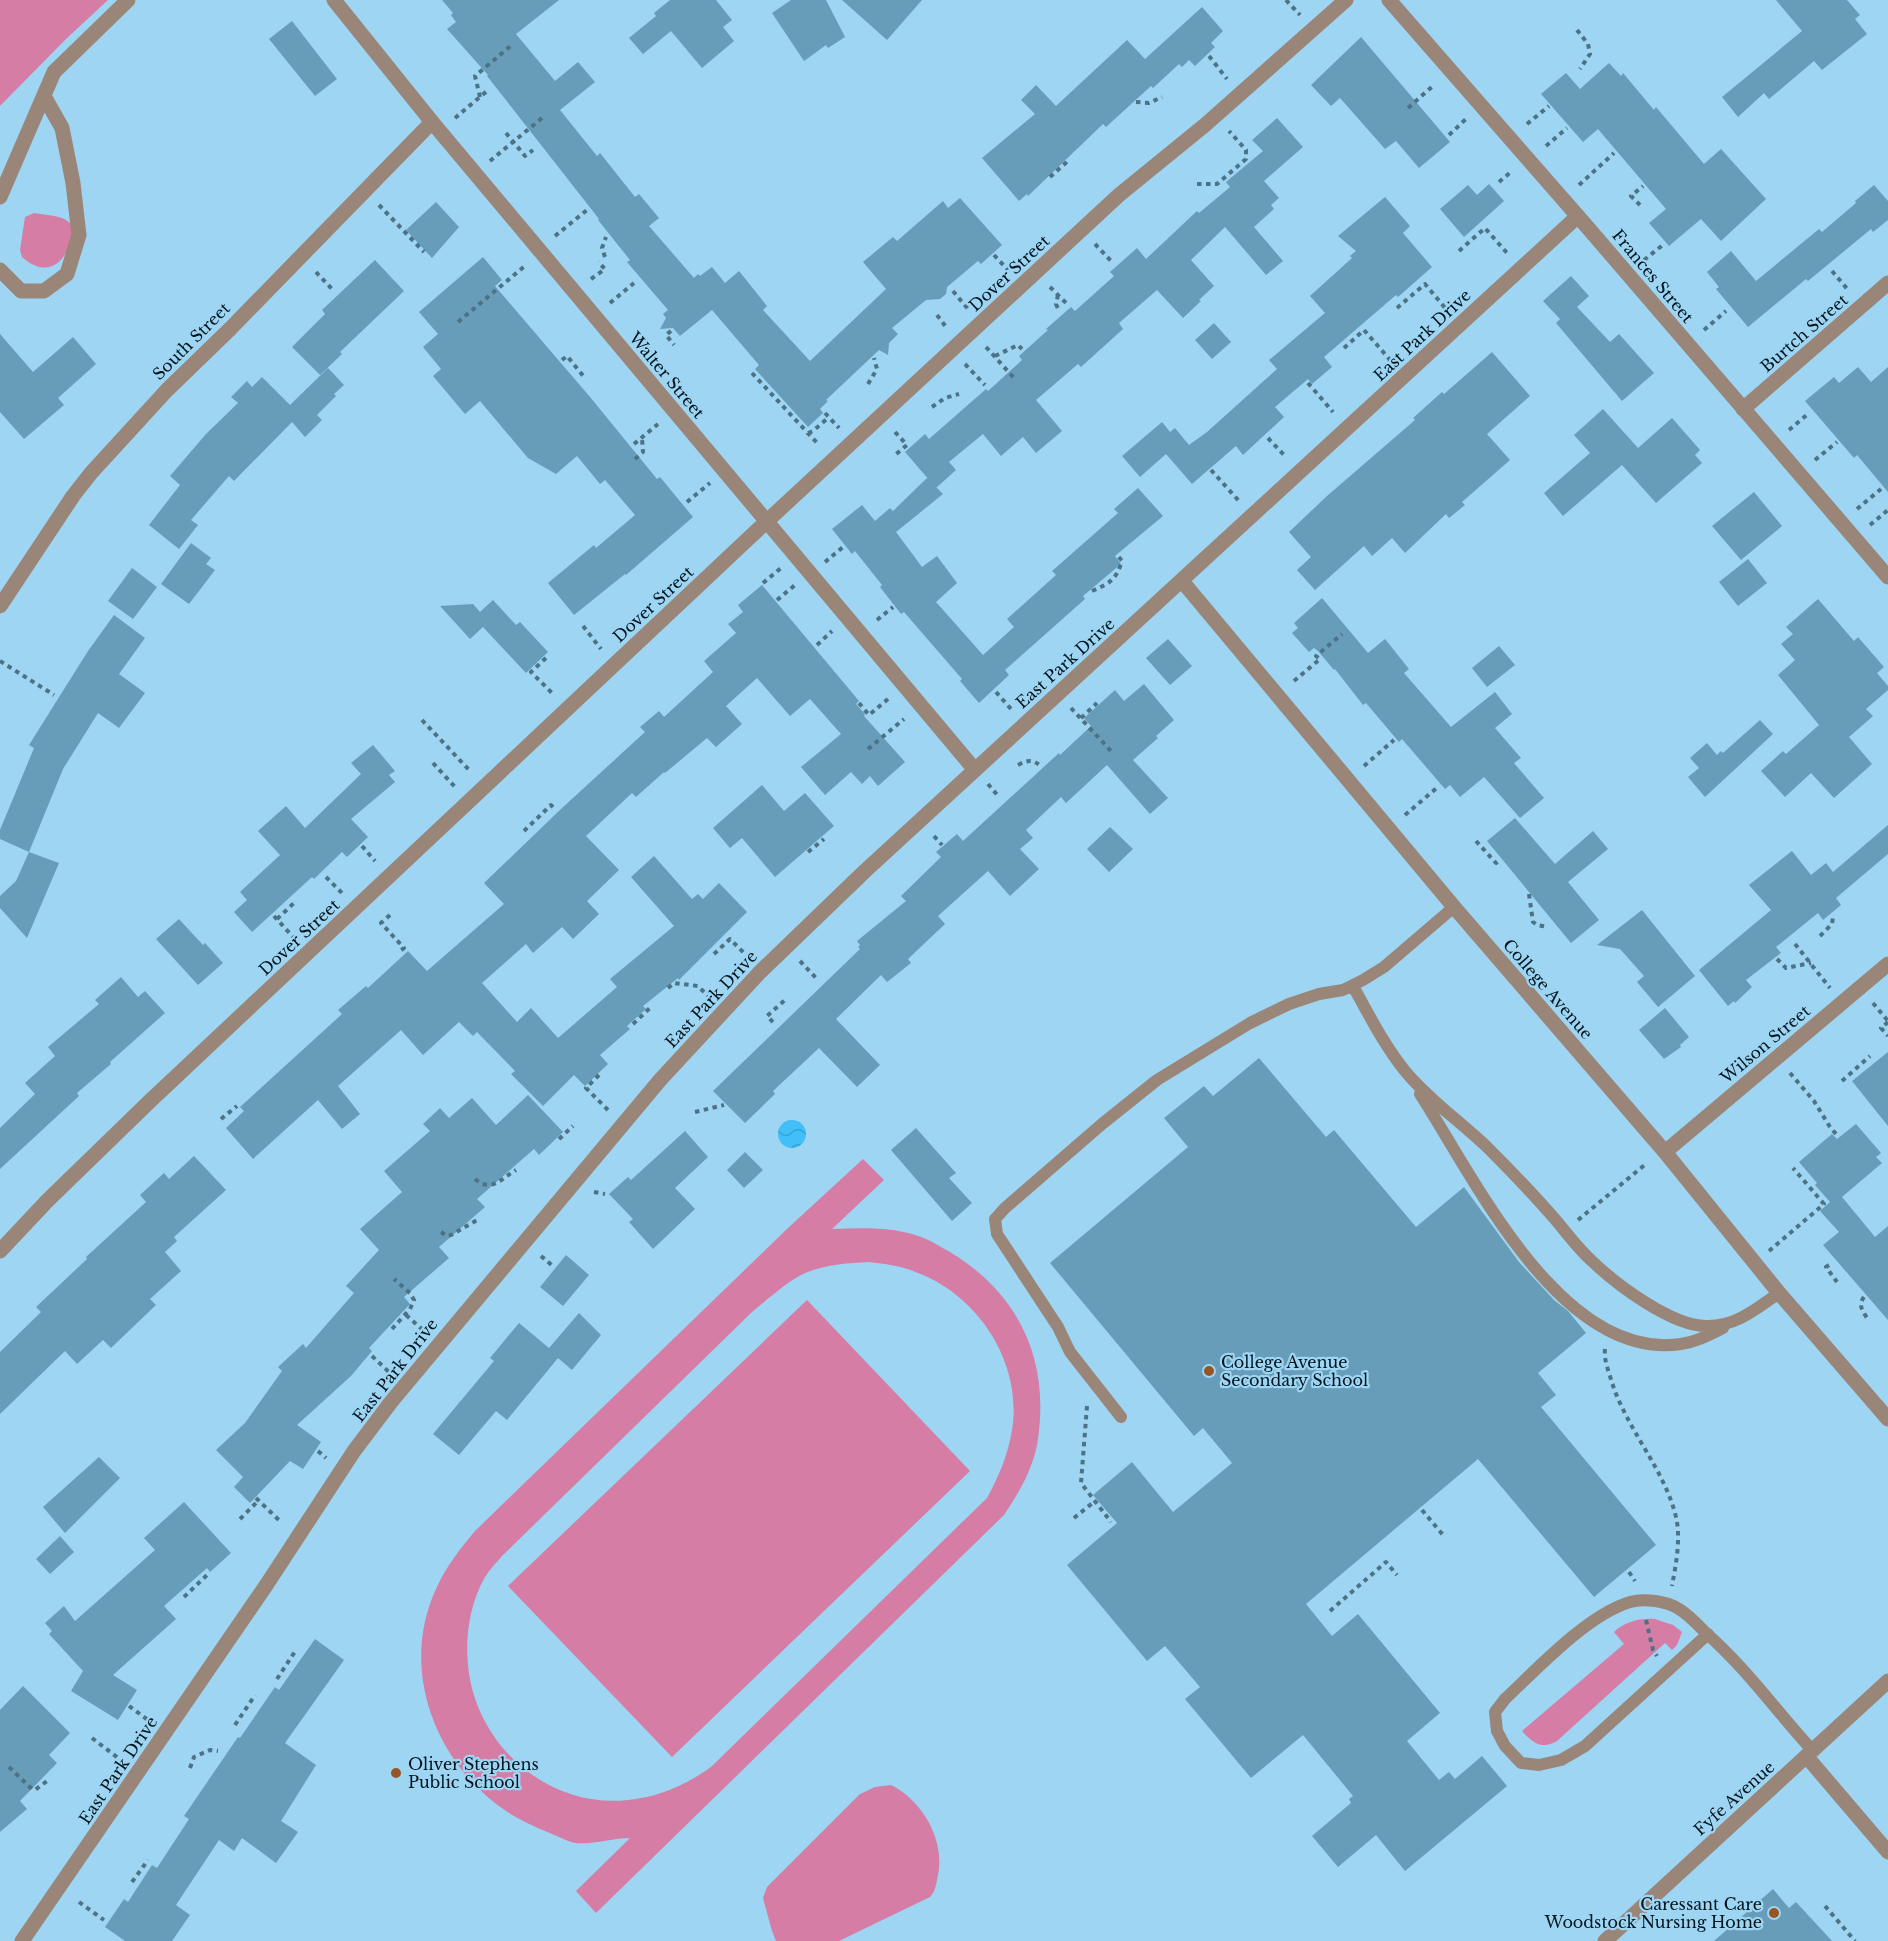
<svg xmlns="http://www.w3.org/2000/svg" width="1888" height="1941" font-family="'Libre Baskerville',serif">
<defs>
<pattern id="water-waves" width="16" height="10" patternUnits="userSpaceOnUse" patternTransform="scale(1.5)"><rect width="16" height="10" fill="#40bff8"/><path d="M0 5q4-4 8 0t8 0" fill="none" stroke="#36a3d4"/></pattern>
</defs>
<rect width="100%" height="100%" fill="#9dd5f3"/>
<!-- green -->
<path fill="#d57da4" fill-rule="evenodd" d="M0,0H108L66,39L0,106Z
M34,213C44,215 62,215 70,223C79,233 60,291 22,257L20,250L25,217Z
M863,1159L884,1180L832,1229C864,1228 895,1226 926,1239C934,1242 942,1248 950,1252C1021,1295 1051,1363 1037,1445C1032,1471 1018,1494 1004,1515L596,1913L576,1891L630,1838C613,1838 591,1845 575,1843C570,1842 564,1839 559,1837C540,1829 522,1822 506,1811C435,1763 398,1668 437,1587C446,1567 460,1549 475,1531L788,1228ZM869,1262C886,1264 902,1266 918,1273C979,1296 1023,1364 1012,1430C1008,1455 999,1476 987,1498L711,1767C686,1785 659,1797 628,1800C547,1809 475,1744 468,1665C465,1636 470,1603 485,1577C490,1569 497,1562 502,1556L752,1312C768,1299 783,1285 801,1275C821,1265 847,1263 869,1262Z
M807,1300L970,1471L672,1757L508,1586Z
M1655,1619L1673,1625L1682,1632L1677,1645L1672,1650L1665,1643L1557,1741C1542,1750 1533,1743 1522,1731L1624,1644L1614,1632C1625,1622 1639,1618 1655,1619Z
M891,1785C923,1801 945,1840 938,1875C936,1884 936,1890 930,1897L839,1941H776L772,1931L763,1898L767,1887L860,1794L875,1787Z"/>
<!-- water -->
<path fill="url(#water-waves)" d="M778 1134a14 14 0 1 1 28 0a14 14 0 1 1-28 0Z"/>
<!-- building -->
<path fill="#679db9" d="M442,0H559L516,34L555,81L578,62L595,82L560,110L597,156L600,153L635,197L639,194L659,218L649,226L694,278L698,274L700,276L712,267L725,283L739,271L767,306L763,310L810,361L886,289L863,262L893,237L897,241L943,201L948,208L960,198L1002,245L981,264L978,261L947,287L946,294L940,299L926,300L892,328L898,334L889,343L888,355L879,350L826,400L828,401L820,409L823,413L808,427L755,369L759,365L712,310L680,336L673,328L660,329L666,318L663,314L668,310L627,262L630,260L598,220L599,219L487,76L488,75L447,29L456,22L451,15L453,13Z
M670,0H716L732,20L723,27L734,41L702,68L671,31L643,54L629,38L656,16L654,13Z
M791,0H826L845,37L828,48L826,45L804,61L772,13Z
M842,0H922L887,40Z
M1776,0H1847L1860,15L1855,19L1867,34L1822,70L1814,61L1769,99L1764,93L1738,117L1722,97L1802,31Z
M1202,7L1223,31L1211,43L1215,47L1195,66L1189,60L1182,67L1179,64L1153,88L1151,86L1106,127L1103,124L1028,196L1027,194L1019,201L982,158L1035,114L1021,100L1036,85L1056,106L1127,40L1145,59Z
M292,21L337,79L315,96L269,39Z
M1361,37L1450,142L1419,168L1396,141L1385,149L1340,98L1331,106L1311,85Z
M1609,63L1621,76L1623,73L1654,110L1656,107L1704,164L1721,149L1766,199L1721,241L1701,219L1669,246L1649,223L1666,209L1598,129L1583,142L1541,94L1566,73L1580,89Z
M1277,118L1303,147L1264,181L1279,198L1271,205L1274,209L1254,227L1283,261L1266,275L1225,227L1191,260L1214,286L1199,300L1201,301L1183,318L1157,290L1119,323L1123,329L1081,367L1078,364L1036,400L1062,431L1036,453L1023,437L1001,456L983,434L949,462L956,470L936,488L905,452L925,434L929,439L986,389L988,391L1022,360L1019,356L1048,330L1046,329L1071,307L1075,311L1114,276L1110,272L1137,248L1146,259L1197,211L1199,213L1230,187L1226,182L1263,151L1252,140Z
M1489,184L1504,201L1464,237L1440,209L1468,185L1477,195Z
M1874,185L1888,201V220L1873,232L1871,229L1808,281L1806,279L1748,327L1716,289L1719,287L1707,272L1731,251L1756,281L1819,229L1822,232L1856,203L1855,201Z
M1385,197L1410,226L1403,233L1432,267L1398,297L1396,295L1324,357L1332,367L1312,384L1308,379L1275,407L1284,417L1243,455L1236,446L1192,484L1166,454L1140,477L1122,456L1162,422L1170,432L1175,428L1189,445L1207,432L1277,369L1269,360L1325,313L1310,296L1352,258L1350,256L1356,251L1338,236Z
M436,202L459,227L432,258L406,230Z
M483,257L502,280L495,286L590,397L657,479L660,477L693,517L626,575L625,574L574,615L548,583L594,545L596,548L635,515L605,480L600,484L577,456L556,474L528,458L480,401L465,414L433,376L441,369L423,347L438,334L419,312Z
M375,260L404,291L340,352L342,354L320,375L292,347L325,314L322,310Z
M1571,276L1589,296L1577,307L1610,342L1619,334L1654,373L1622,401L1556,323L1560,319L1543,301Z
M1214,323L1231,342L1212,359L1195,340Z
M0,334L33,372L73,337L96,364L58,398L64,405L24,439L0,412Z
M1492,352L1530,396L1487,434L1510,460L1462,502L1465,505L1449,518L1446,514L1405,553L1392,538L1372,556L1364,546L1315,590L1297,570L1311,557L1289,532L1327,496L1415,420L1413,418L1442,392L1444,394Z
M1858,367L1871,382L1888,367V492L1857,455L1854,458L1805,401L1834,377L1839,383Z
M328,368L344,385L334,394L336,396L317,415L322,420L305,437L292,422L234,481L229,476L191,520L198,525L179,549L149,525L180,485L170,476L206,434L238,403L231,397L247,381L252,387L262,377L290,405Z
M1603,409L1638,448L1672,418L1700,450L1695,455L1702,463L1656,503L1622,465L1563,516L1544,493L1590,453L1574,435Z
M927,478L943,494L896,532L922,567L937,556L957,583L936,602L983,655L1014,627L1007,619L1056,575L1052,571L1118,513L1114,509L1138,488L1163,516L1115,556L1121,564L1083,596L1085,599L1005,670L1009,675L979,703L960,681L962,679L904,612L901,614L880,587L882,585L855,551L852,554L832,529L862,505L875,521L890,508L893,511Z
M1754,492L1782,526L1741,560L1712,526Z
M191,543L211,558L206,564L215,570L189,604L161,584Z
M1748,559L1767,583L1738,606L1719,582Z
M132,568L157,587L133,619L108,601Z
M762,585L859,701L856,704L865,714L864,716L905,762L878,786L870,776L862,784L851,772L825,795L801,767L841,734L810,699L790,716L757,678L726,706L742,724L716,747L707,738L665,773L664,772L636,797L632,793L586,836L619,870L587,901L599,914L573,939L562,927L533,953L526,944L482,983L517,1022L531,1008L558,1038L617,987L610,979L674,926L631,877L654,856L692,899L698,894L703,899L719,883L747,912L679,980L678,978L643,1006L646,1009L627,1026L630,1029L600,1055L608,1064L585,1086L574,1075L543,1106L511,1074L515,1071L477,1032L473,1036L459,1022L423,1055L401,1030L338,1086L360,1114L342,1129L318,1100L253,1159L226,1128L244,1111L240,1107L342,1014L338,1010L366,986L368,988L408,951L427,971L504,904L484,883L561,809L645,732L640,727L659,711L664,717L713,672L704,661L736,633L728,624L743,612L738,605Z
M1322,598L1368,653L1385,639L1409,669L1404,673L1451,727L1495,692L1512,714L1495,728L1521,758L1514,763L1544,798L1520,818L1484,777L1460,797L1450,785L1445,789L1402,739L1399,742L1366,703L1363,705L1335,669L1334,670L1318,651L1314,648L1309,652L1292,633L1298,628L1294,623Z
M1818,599L1854,641L1858,637L1884,667L1877,673L1888,686V690L1866,709L1873,716L1849,737L1872,764L1834,798L1811,773L1785,797L1761,771L1783,751L1786,754L1819,725L1778,675L1795,660L1781,644L1793,634L1786,627Z
M493,600L516,625L520,622L548,652L526,673L483,627L470,639L440,606L473,604L480,612Z
M114,615L145,638L119,674L145,693L119,728L98,713L63,769L29,852L0,839V830L34,748L29,745L88,651Z
M1168,639L1192,666L1170,685L1146,658Z
M1499,646L1515,665L1487,687L1472,668Z
M1144,684L1174,720L1156,736L1158,738L1133,760L1168,798L1150,814L1107,765L1066,803L1061,797L1026,830L1033,838L1020,849L1039,869L1010,896L988,871L938,916L945,924L908,959L911,963L887,982L881,975L836,1019L880,1065L857,1087L819,1048L773,1091L775,1094L745,1123L713,1091L860,949L858,947L860,945L857,941L906,901L901,896L941,857L936,852L957,834L963,841L1059,753L1060,755L1091,726L1084,718L1115,690L1124,701Z
M1760,720L1773,734L1705,797L1688,777L1699,768L1690,758L1707,743L1717,755L1721,751L1723,753Z
M373,745L395,771L389,775L395,782L351,819L368,837L347,857L342,852L314,879L312,877L252,932L234,912L247,900L240,892L280,855L258,831L286,806L305,828L361,774L351,763Z
M762,785L784,811L805,793L834,826L775,877L742,838L730,848L713,828Z
M1515,818L1555,864L1593,831L1608,849L1568,882L1599,920L1571,943L1487,841Z
M1888,825V854L1836,898L1841,905L1823,920L1818,913L1776,947L1781,953L1746,980L1752,987L1735,1003L1734,1001L1728,1006L1699,970L1771,910L1749,885L1792,851L1811,875L1826,863L1833,872Z
M1110,827L1133,849L1109,872L1087,849Z
M29,852L59,863L27,938L0,908V896L16,881Z
M1642,910L1695,976L1658,1007L1637,982L1644,976L1620,949L1597,945Z
M179,919L203,945L205,943L223,963L198,985L156,939Z
M121,977L138,997L145,991L165,1013L110,1062L111,1064L77,1093L79,1096L0,1169V1128L35,1094L25,1083L55,1056L48,1047L99,1004L95,1000Z
M1665,1008L1689,1037L1680,1045L1681,1047L1664,1059L1639,1030Z
M1888,1052V1126L1852,1081Z
M1259,1058L1326,1137L1334,1130L1416,1227L1464,1187L1519,1262L1554,1300L1568,1311L1586,1333L1538,1373L1556,1395L1541,1407L1656,1545L1594,1597L1478,1459L1306,1604L1332,1636L1358,1614L1440,1713L1407,1741L1439,1780L1449,1772L1455,1779L1482,1756L1507,1786L1405,1871L1376,1835L1338,1867L1312,1836L1351,1803L1349,1799L1353,1796L1303,1735L1251,1778L1185,1699L1200,1687L1165,1646L1147,1661L1067,1565L1117,1523L1093,1495L1132,1462L1173,1512L1232,1463L1203,1428L1194,1436L1050,1263L1188,1147L1164,1118L1204,1086L1213,1096Z
M528,1095L563,1132L539,1155L534,1149L477,1199L485,1207L439,1247L449,1258L404,1297L410,1304L369,1348L372,1351L351,1376L297,1425L321,1442L303,1469L290,1461L250,1503L234,1487L243,1477L216,1450L245,1423L282,1371L278,1367L303,1344L306,1348L354,1293L346,1286L379,1250L360,1229L402,1192L384,1171L430,1131L423,1124L440,1108L449,1118L472,1098L496,1125Z
M1856,1124L1881,1153L1876,1157L1882,1163L1842,1197L1875,1237L1888,1226V1320L1823,1245L1839,1232L1820,1211L1830,1202L1815,1185L1817,1183L1799,1162L1832,1134L1837,1139Z
M916,1128L956,1173L949,1178L972,1203L952,1221L891,1150Z
M685,1131L708,1157L675,1188L695,1209L653,1249L629,1222L633,1219L609,1194L628,1177L631,1180Z
M745,1152L763,1170L744,1188L727,1170Z
M194,1156L226,1190L174,1237L177,1241L165,1252L181,1271L150,1299L156,1305L111,1348L103,1340L77,1364L65,1351L0,1414V1352L41,1312L36,1307L87,1259L86,1257L146,1202L140,1195L164,1173L169,1179Z
M566,1255L589,1275L563,1306L540,1287Z
M579,1313L601,1335L572,1370L558,1358L507,1420L496,1411L459,1455L433,1434L494,1361L490,1358L519,1323L549,1348Z
M99,1457L120,1478L65,1533L43,1507Z
M184,1502L231,1553L210,1572L207,1568L164,1606L176,1619L113,1675L137,1690L118,1720L71,1691L83,1671L49,1634L52,1631L45,1623L64,1606L75,1621L155,1550L144,1538Z
M60,1536L74,1552L50,1574L36,1559Z
M315,1639L344,1660L285,1743L316,1765L281,1821L298,1832L276,1863L242,1838L234,1851L219,1840L176,1905L190,1915L172,1941H125L105,1927L124,1899L128,1902L152,1865L157,1868L189,1819L184,1816L238,1737L240,1738L275,1687L279,1690Z
M23,1686L70,1733L49,1755L57,1763L20,1801L27,1809L0,1832V1710Z
M1773,1889L1789,1908L1796,1902L1832,1941H1714Z"/>
<g fill="none" stroke-linecap="round" stroke-linejoin="round">
<!-- path -->
<path stroke="#4d7286" stroke-width="4" stroke-dasharray="4.5 4.5" stroke-linecap="butt" d="M1286,0L1300,15
M1577,30L1588,44L1590,54L1580,69
M1209,56L1227,79
M480,97L475,76L513,44
M1136,102L1149,103L1162,97
M1408,108L1434,85
M455,118L487,91
M1527,124L1549,106
M506,133L525,156L533,150
M1449,135L1466,119
M1546,146L1567,128
M490,161L542,118
M1050,177L1068,161
M1499,182L1512,171
M1197,184H1217L1246,159V150L1229,131
M1579,185L1614,153
M379,205L424,252
M1640,205L1631,196L1643,186
M555,236L587,210
M1095,244L1113,263
M1459,251L1485,228L1507,253
M994,255L1008,270
M605,257L602,248L606,237
M1644,260L1664,244
M1832,271L1849,291
M316,272L333,290
M591,279L605,269L598,262
M1050,287L1067,304
M953,291L968,309
M1058,295L1056,304L1059,311
M610,303L634,283
M1397,308L1425,284L1446,309
M937,315L946,327
M458,322L526,265
M1704,330L1726,311
M671,331L666,335L674,345
M986,347L1014,378
M1344,348L1364,330L1391,361
M995,356L1018,345L1022,349
M562,360L567,356L585,378
M965,364L985,385
M752,373L819,445
M1308,383L1333,412
M868,384L877,369L874,358
M932,407L945,398L959,394
M825,413L839,428
M1789,430L1809,413
M895,432L907,445L895,455
M808,433L813,431L829,417
M1268,438L1286,457
M634,444L658,424
M635,459L643,452L642,438
M1815,460L1837,442
M1211,470L1239,501
M687,502L710,483
M1857,509L1881,489
M1870,525L1888,510
M825,562L843,547
M763,583L781,568
M1092,591C1110,583 1116,580 1122,561L1118,556
M777,600L795,585
M877,620L893,607
M583,626L601,649
M817,645L832,631
M546,658L531,672L554,695
M0,661L54,695
M1294,681L1320,659L1316,656L1342,634
M996,692L1011,709
M859,703L869,715L888,699
M1071,708L1111,751
M1081,718L1097,703
M422,720L471,772
M868,749L904,719
M433,763L455,787
M1018,765C1028,760 1032,759 1041,766
M1364,766L1394,740
M988,784L999,797
M1405,815L1439,786
M524,831L551,805L555,810
M934,836L942,845
M1476,841L1496,863L1500,859
M362,846L375,861
M808,852L824,839
M326,877L343,894
M1529,894L1533,922L1537,925L1548,927
M390,915L381,923L404,948L399,952
M274,916L294,938
M277,919L294,903
M1820,936L1832,924L1833,917
M1795,944L1830,988
M714,954L730,939L747,956
M1777,959L1786,968L1811,963
M800,961L818,980
M668,988L674,983L698,986L708,996
M1873,1003L1888,1021
M773,1022L767,1016L786,999
M1888,1022L1881,1028L1888,1036
M633,1024L652,1006
M1790,1073L1814,1101L1830,1127L1836,1134
M599,1075L586,1088L609,1111
M1842,1081L1870,1056
M695,1112L724,1105
M221,1119L237,1106
M559,1139L573,1126
M475,1179C492,1193 500,1179 516,1170
M594,1192L605,1194
M1578,1220L1647,1163
M441,1232L447,1236L451,1235L479,1219
M1769,1251L1824,1204L1793,1168
M541,1256L554,1267
M1829,1265L1826,1267L1837,1282
M1864,1297C1858,1305 1862,1310 1867,1318
M406,1315L423,1330
M392,1329L410,1309L414,1300L410,1293L394,1279
M1605,1349C1604,1358 1607,1367 1610,1376C1624,1427 1664,1467 1676,1517C1681,1539 1676,1564 1672,1586
M372,1356L389,1372
M1087,1406L1081,1483L1111,1522
M318,1451L326,1458
M256,1498L282,1523
M1422,1510L1443,1535
M1074,1518L1095,1501
M240,1519L259,1500
M1629,1572L1635,1581
M184,1597L207,1575
M1330,1611L1386,1562L1397,1575
M1646,1620L1653,1650L1657,1656
M277,1679L296,1650
M129,1706L148,1720
M235,1725L255,1695
M92,1738L122,1761
M9,1767L32,1789L35,1790L47,1781
M190,1768L194,1757L210,1750L218,1751
M132,1882L148,1860
M79,1902L104,1920
M1825,1906L1855,1941"/>
<!-- service -->
<path stroke="#9a8579" stroke-width="12" d="M1353,986C1369,1015 1384,1045 1405,1071C1429,1100 1461,1122 1488,1148C1511,1171 1533,1194 1554,1218C1567,1233 1578,1249 1593,1262C1617,1285 1672,1326 1706,1326C1735,1327 1756,1309 1779,1293
M1420,1094C1474,1177 1561,1362 1681,1344C1696,1342 1709,1335 1723,1328
M1121,1417L1070,1352L1058,1327L997,1234L995,1219L1005,1208L1102,1124L1157,1080L1250,1023L1289,1004L1319,994L1343,990L1363,980L1384,967L1454,907
M1708,1634L1585,1746L1561,1760L1539,1765L1521,1763L1505,1746L1497,1731L1495,1712L1505,1699C1537,1669 1587,1615 1630,1602C1644,1598 1667,1601 1679,1609C1689,1615 1698,1625 1706,1633C1746,1668 1777,1712 1813,1751"/>
<!-- minor -->
<path stroke="#9a8579" stroke-width="15" d="M334,0L432,122L975,770
M1389,0L1589,229L1888,577
M0,197L54,72L128,0
M0,270L21,291H44L67,274L79,235L73,183L62,128L44,96
M1743,409L1888,283
M1182,581L1454,907L1665,1152L1779,1293L1888,1419
M0,606L73,496L91,473L167,390L230,329L432,122
M1665,1152L1888,964
M0,1251L47,1201L150,1101L766,522L1119,195L1205,125L1346,0
M1807,1757L1888,1852
M22,1941L267,1584L354,1451L391,1402L660,1080L760,972L865,871L1578,216
M1605,1941L1888,1681"/>
</g>
<!-- markers -->
<g fill="#975425" stroke="#9dd5f3" stroke-width="2">
<circle cx="1209" cy="1371" r="6"/>
<circle cx="396" cy="1773" r="6"/>
<circle cx="1774" cy="1913" r="6"/>
</g>
<g text-anchor="middle" stroke-width="4.5" stroke-linejoin="round" paint-order="stroke">
<!-- street labels -->
<g font-size="16" fill="#00141e" stroke="#9dd5f3">
<text transform="translate(1009 273) rotate(-43)" y="6">Dover Street</text>
<text transform="translate(1653 276) rotate(50)" y="6">Frances Street</text>
<text transform="translate(1804 333) rotate(-41)" y="6">Burtch Street</text>
<text transform="translate(1422 335) rotate(-43)" y="6">East Park Drive</text>
<text transform="translate(191 341) rotate(-45)" y="6">South Street</text>
<text transform="translate(667 375) rotate(50)" y="6">Walter Street</text>
<text transform="translate(653 604) rotate(-43)" y="6">Dover Street</text>
<text transform="translate(1065 663) rotate(-42)" y="6">East Park Drive</text>
<text transform="translate(299 937) rotate(-43)" y="6">Dover Street</text>
<text transform="translate(1548 989) rotate(49)" y="6">College Avenue</text>
<text transform="translate(711 999) rotate(-47)" y="6">East Park Drive</text>
<text transform="translate(1765 1044) rotate(-40)" y="6">Wilson Street</text>
<text transform="translate(395 1370) rotate(-52)" y="6">East Park Drive</text>
<text transform="translate(118 1770) rotate(-56)" y="6">East Park Drive</text>
<text transform="translate(1734 1798) rotate(-42)" y="6">Fyfe Avenue</text>
</g>
<!-- poi labels -->
<g font-size="16" fill="#00141e" stroke="#9dd5f3" text-anchor="start">
<text x="1221" y="1368">College Avenue<tspan x="1221" dy="18">Secondary School</tspan></text>
<text x="408" y="1770">Oliver Stephens<tspan x="408" dy="18">Public School</tspan></text>
<text x="1762" y="1910" text-anchor="end">Caressant Care<tspan x="1762" dy="18">Woodstock Nursing Home</tspan></text>
</g>
</g>
</svg>
